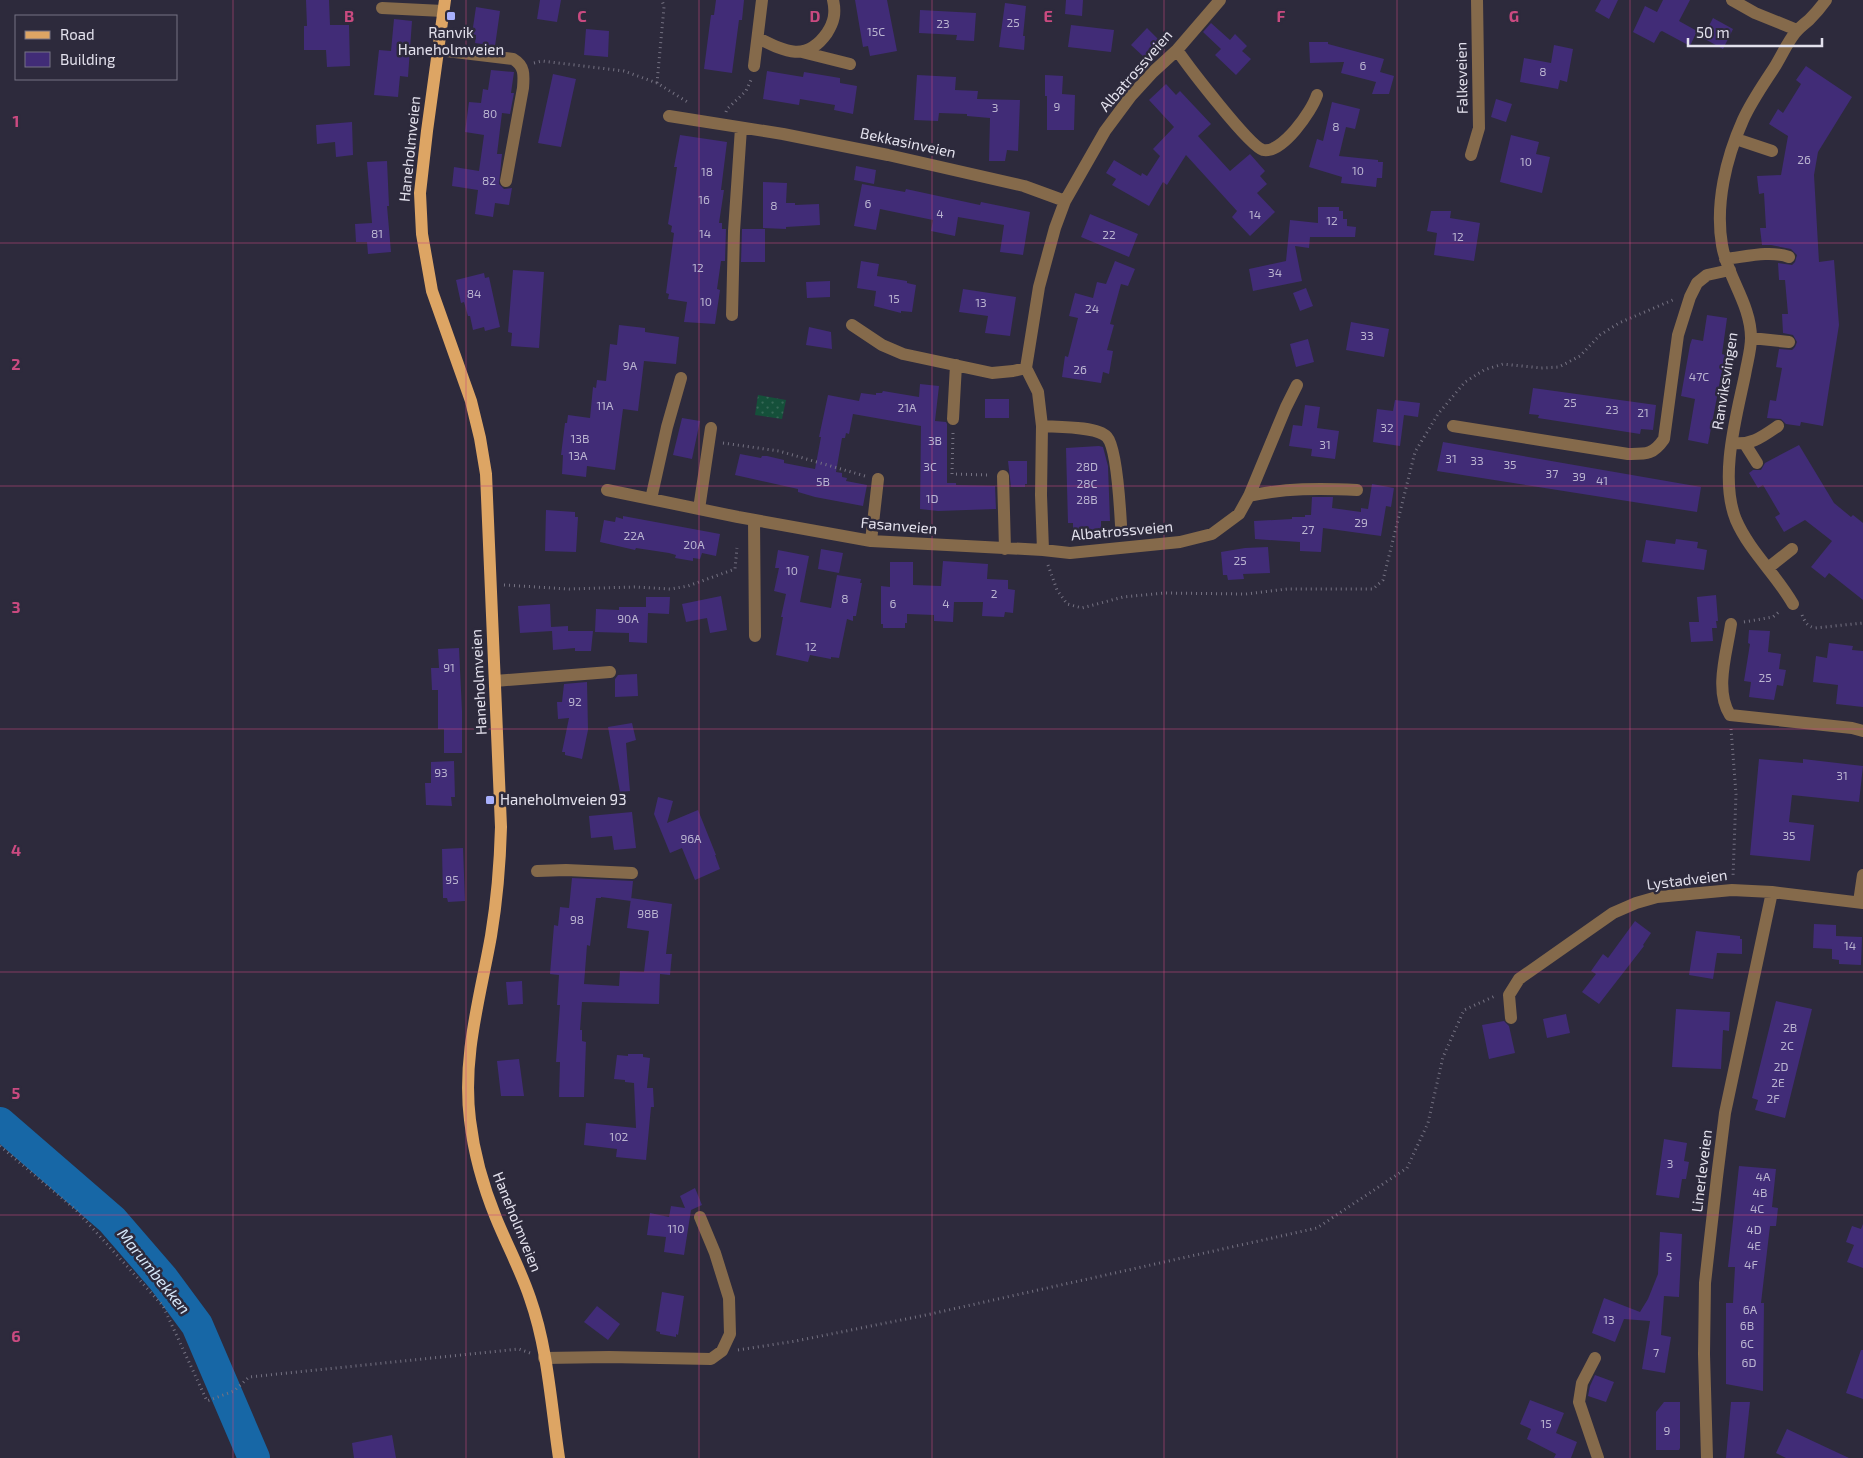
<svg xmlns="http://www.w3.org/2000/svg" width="1863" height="1458" font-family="'Exo 2',sans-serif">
<defs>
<pattern id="grass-dots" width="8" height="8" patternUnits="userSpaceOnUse" patternTransform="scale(1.25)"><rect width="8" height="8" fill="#15503a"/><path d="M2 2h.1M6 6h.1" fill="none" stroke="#376957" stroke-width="1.8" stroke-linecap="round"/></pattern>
</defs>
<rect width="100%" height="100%" fill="#2d2a3c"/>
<!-- grass -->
<path fill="url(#grass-dots)" d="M758,395L786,400L782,419L755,415Z"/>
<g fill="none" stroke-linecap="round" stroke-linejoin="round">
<!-- river -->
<path stroke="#1767a6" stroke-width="32" d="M0,1123L112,1220L163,1279L197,1325L254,1458"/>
</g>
<!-- building -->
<path fill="#412c77" d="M306,0H329L330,25H349L350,66L327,67L326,50H304V26H307Z
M540,0H561L557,22L537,19Z
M716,0H744L742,20H739L732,73L704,69L711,15H714Z
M855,0H887L897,51L870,56L868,46L863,47Z
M1066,0H1083L1082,16L1065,14Z
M1601,0H1618L1609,19L1595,11Z
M1663,0H1690L1679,21L1697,31L1690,46L1662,31L1660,32L1654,43L1633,32L1645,6L1657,12Z
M1005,3L1026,6L1023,36H1025L1024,50L999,47Z
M476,7L500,11L495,46L475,43L476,35L472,34Z
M920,10L976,13L974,41L956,40L957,35L919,33Z
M1713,18L1733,29L1723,49L1703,38Z
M394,19L412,21L408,77L400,76L398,97L374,95L379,50L391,51Z
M1211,23L1230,40L1235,34L1247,46L1242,51L1251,59L1236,75L1215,55L1221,49L1203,32Z
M1071,25L1114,30L1111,52L1068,47Z
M1147,28L1160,41L1144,57L1131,45Z
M586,29L609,31L608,57L584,55Z
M1309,42H1328V44L1384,59L1380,72L1394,76L1389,94H1372L1376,82L1341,73L1344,62L1310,63Z
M1554,45L1573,49L1567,82L1560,80L1558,89L1520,82L1524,58L1551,63Z
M1806,66L1852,97L1818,152L1814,175L1819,262L1834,260L1839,325L1823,426L1801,422L1800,426L1786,424L1781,419L1767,418L1770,400L1776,401L1782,368L1776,367L1779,349L1792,350L1795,347L1797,342L1793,335L1783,333L1782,314H1788L1785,280H1779L1778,263L1792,265L1795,262L1797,255L1791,249L1771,245H1762L1760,228H1766L1764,193L1759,194L1757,176L1781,175L1788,136L1769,124L1778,109L1783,113L1801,84L1796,80Z
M491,70L514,72L511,93H514L510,114L502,113L497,154H502L499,184L504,189L512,188L509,205L495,203L493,217L475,214L478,190L452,186L454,167L479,171L484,135L465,132L469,102L481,103L483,89L488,90Z
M767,71L803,77L804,72L840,78V83L857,86L853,114L834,110L835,105L800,99L799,105L763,99Z
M553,74L576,79L561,147L538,143Z
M917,75L956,77L955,90L978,91L977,99L1020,100L1018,151L1007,150L1005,161H989L990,118L967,116V114L939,113L938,121L914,120Z
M1045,75L1063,76L1062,94L1075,95L1074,130H1047V96H1045Z
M1166,84L1176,95L1180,91L1211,124L1198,136L1230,171L1250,154L1265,171L1260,176L1267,184L1257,193L1275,212L1250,236L1232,217L1237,211L1186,155L1167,185L1163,182L1149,206L1112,185L1116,179L1106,173L1114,160L1141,176L1142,173L1147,176L1160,156L1153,149L1174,127L1149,100Z
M1496,99L1512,104L1506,122L1491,117Z
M1332,102L1360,109L1355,129L1346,127L1339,156L1378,160V162H1383L1382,178H1377L1376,187L1341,183L1342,177L1309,167L1317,139L1323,141Z
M352,122L353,155L336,157L335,142L317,144L316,125Z
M680,135L727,142L721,190H724L719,223H722V229H726L725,261H721L717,289L720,290L715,324L684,322L687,302L668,299L669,294L666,293L674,233L671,232L672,226L668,224L677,167H674Z
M1511,135L1539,142L1536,154L1550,157L1542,193L1500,182Z
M387,161L389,206H387L391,252L368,254L367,242H356L355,224L372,223L367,162Z
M856,166L876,170L874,184L854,180Z
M763,182L787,183L786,203H795V205L819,204L820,225L786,227V229L763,228Z
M862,184L905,192L906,189L980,205L981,202L1030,212L1023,255L1000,252L1004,225L958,217L955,236L931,231L933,220L880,209L876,230L854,226Z
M1318,207H1339V211H1343V219H1347V226L1356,227L1355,237H1310L1309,248L1295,246L1302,281L1253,291L1249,269L1286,261L1290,220L1318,223Z
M1431,211H1451L1450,218L1480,223L1474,261L1434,255L1437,233L1427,231Z
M1090,214L1138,234L1129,257L1081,237Z
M742,229H765V262H741Z
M861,261L879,264L877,276L907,281V283L916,285L912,312L901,311V313L874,306L876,291L857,288Z
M1115,261L1135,269L1128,286L1121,284L1110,324L1114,325L1107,350L1113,351L1109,374L1103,372L1101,383L1062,377L1065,356L1068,357L1078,318L1069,316L1075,293L1093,298L1097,282L1106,284Z
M513,270L544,272L539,348L511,346L512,333L508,332Z
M484,273L485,278L489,277L500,327L485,331L484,327L473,330L470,316H468L464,302L461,303L456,280Z
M830,281V297L807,298L806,282Z
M1306,288L1313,306L1300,311L1293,293Z
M963,289L1016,297L1010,336L985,333L988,316L959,312Z
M1707,315L1727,318L1722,354L1725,355L1708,444L1688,440L1695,399L1681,396L1690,345L1692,339L1703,341Z
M1351,322L1389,329L1384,357L1346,350Z
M619,325L645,328V332L679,337L676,364L644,361L638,411L623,409L615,470L587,466L586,477L562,474L563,455H561L565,423H567L568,415L590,418L593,387L596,388L597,380L606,381L610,344L617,345Z
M809,327L831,332L832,349L806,345Z
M1308,339L1314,362L1296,367L1290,344Z
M920,384L939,386L935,421L946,422L947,424V483H956V485L995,486L996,509L938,511L920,509L921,426L853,414L849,434L846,433L845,438H842L836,472L842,473V477L847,478L846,481L867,485L863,506L815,497L798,492V489L735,475L740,454L761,458L762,456H767L784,460V463L815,469L821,437H819L828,395L859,401L861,393L876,395V393H882L883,391L919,397Z
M1533,388L1656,405L1653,430L1641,429L1640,434L1538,418L1539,415L1529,414Z
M985,399H1009V418H985Z
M1395,400L1420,403L1418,417L1404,415L1400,446L1373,442L1377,409L1393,411Z
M1305,405L1320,407L1317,428L1339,431L1335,459L1311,456L1312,449L1289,446L1293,425L1302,426Z
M682,418L700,421L692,459L673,455Z
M1443,442L1701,487L1697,512L1437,471Z
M1799,445L1834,503L1851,517L1853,515L1863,523V600L1829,573L1825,578L1811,567L1832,541L1805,520L1784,532L1775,517L1780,514L1763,485L1758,488L1749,473L1753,470H1761L1765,463Z
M1099,446L1103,447L1108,466L1110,521H1101V530H1073V523H1068L1066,448Z
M1008,461H1027V484H1025V487H1011Z
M1372,484L1394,488L1391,507L1386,506L1381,536L1323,528L1321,552L1300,551V542L1255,539L1254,521L1292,519V517H1305V515H1311L1312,497H1333L1332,508L1361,512V508L1368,509Z
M546,510L575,512V517H578L576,552L545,551Z
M623,516L720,534L716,556L702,553L700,559L693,558V561L675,558L676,555L669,553L636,548L635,550L600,542L604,520L615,522L616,517L623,519Z
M1676,539L1698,542L1697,548L1707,550L1704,570L1642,562L1646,540L1675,544Z
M1268,547L1270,573L1243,574L1244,579L1228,580L1227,575H1223L1221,552L1245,548Z
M821,549L843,553L839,573L818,569Z
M778,550L809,556L800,602L831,608L837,575L861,579L860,583H862L856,616H853V621L847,619L839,658L831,657V659L810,655L808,662L776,655L783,617H781L786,594L774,591L779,568H775Z
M943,561L988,564L987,579L1008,580V589L1015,590L1013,613L1005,612L1004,617L982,616L983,602H954L953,622L934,621V615L907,614V623H905V628H883V624H881V586L890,587V562H913V585L941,586Z
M1716,595L1718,621H1716L1717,628H1712L1713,641L1691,642L1689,622H1699L1697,597Z
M721,596L727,630L710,633L707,618L686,622L682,604Z
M646,597H670L669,614L648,613L647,643L629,642V633L595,632L596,609L619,610V607H646Z
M550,604L551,627L568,626V631H593L591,651H575V648L553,650L552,631L520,633L518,606Z
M1749,630L1770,631L1768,652L1781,654L1779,669L1786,670L1783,686L1777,685L1774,700L1749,697L1751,682L1744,681L1750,644L1748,643Z
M1829,643L1853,646L1852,650L1863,651V707L1836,704L1838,685L1813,682L1816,656L1827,658Z
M459,648L462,711V753H444V729H438V690H432L431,668H439L438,649Z
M637,674L638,696L615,697V679L618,675Z
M587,682L588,730L582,759L565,755V752H562L569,718L558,719L557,702H562L564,684Z
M632,723L636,740L626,743L630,791L620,792L608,727Z
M1759,759L1803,763V759L1863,766L1859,802L1792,795L1789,822L1814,825L1810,861L1750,855Z
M454,761L455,797H451L452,806L426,805L425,783H431V762Z
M658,797L673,801L667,823L698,810L716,855H715L720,869L695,880L682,848L670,853L654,814Z
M632,812L636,848L614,850L612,836L591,838L589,816Z
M463,848L465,901L448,902L447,898H443L442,849Z
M572,878L633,881L631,901L601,897V898H596L590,946L587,945L584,984L619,986L620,971L644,972L649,931L627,928L631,898L672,904L666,954H672L670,975L660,974L659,1004L582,1002L580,1030H582V1041L586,1042L584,1097H559L560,1062H556L560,1005H557L559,975L550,974L554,925L558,926L560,907L569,908Z
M1635,921L1651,933L1643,945L1644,946L1599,1004L1582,992L1596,974L1591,971L1603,954L1608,958Z
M1814,924L1836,925V936L1862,937L1861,965L1839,964V960L1832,959V949L1813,948Z
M1696,931L1740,936V939H1742V954L1717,953L1713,979L1689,975Z
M522,981L523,1004L508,1005L506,982Z
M1776,1001L1812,1009L1785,1118L1755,1110L1758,1100L1752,1098Z
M1676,1009L1730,1012L1729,1031L1723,1030L1721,1069L1672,1067Z
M1566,1014L1570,1033L1547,1038L1543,1019Z
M1504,1021L1509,1026L1515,1053L1489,1059L1482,1025Z
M628,1054H643V1057L650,1058L647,1088H653L654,1107H651L646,1160L616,1157L617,1149L584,1145L586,1123L636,1128L634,1083L625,1082V1080L614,1079L617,1055L628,1056Z
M519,1059L524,1096H501L497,1061Z
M1664,1139L1687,1143L1684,1161L1689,1162L1686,1179H1682L1679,1198L1656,1195Z
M1739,1166L1776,1169L1772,1207L1778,1208L1776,1226H1770L1761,1303H1764L1763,1391L1726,1384V1303H1733L1735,1267H1728Z
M695,1188L702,1205L691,1210L684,1255L664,1252L666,1237L647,1235L650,1213L669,1217L671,1206L685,1208L680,1196Z
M1863,1224V1268L1847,1262L1854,1245L1846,1242L1852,1226L1861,1229Z
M1660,1232L1682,1234L1679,1297L1664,1296L1661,1335L1671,1337L1665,1373L1642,1369L1650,1321L1624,1319L1615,1342L1592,1333L1604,1298L1640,1312L1648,1299L1658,1274Z
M662,1292L684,1296L678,1335L676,1334V1337L660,1334V1332L656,1331Z
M597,1306L620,1324L608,1340L584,1322Z
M1861,1350H1863V1399L1846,1393Z
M1595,1375L1614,1382L1606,1402L1588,1396L1590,1386Z
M1530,1400L1564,1413L1556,1433L1577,1442L1571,1458H1554L1556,1454L1527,1439L1531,1429L1520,1424Z
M1664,1402H1680V1448L1679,1450H1656V1412Z
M1731,1402H1750L1744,1458H1726Z
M1787,1429L1849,1458H1786L1776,1453Z
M392,1435L396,1458H354L352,1443Z"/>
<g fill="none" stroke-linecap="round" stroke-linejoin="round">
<!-- path -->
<path stroke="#757282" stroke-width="3" stroke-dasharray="1 4" stroke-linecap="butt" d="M534,63L542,61L624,71L657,83L689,103
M657,83L664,7L662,0
M726,112L727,109L746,91L751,80
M953,433L952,474L990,475
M723,443L779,451L865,476
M1048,565L1057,590L1067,604L1082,608L1123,597L1164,593L1246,594L1287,589H1373L1383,580L1415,452L1438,414L1465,382L1484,370L1503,364L1541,368L1559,367L1580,356L1600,335L1619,323L1675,299
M504,585L569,589L634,587L671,589L688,586L735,569L737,548
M1802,615C1805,622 1807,626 1815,628L1863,623
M1744,622L1773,617L1780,611
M1731,729L1736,794L1733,877
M0,1146L76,1210L163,1306L207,1401L234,1391L249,1377L519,1349L530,1353
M738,1350L796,1341L926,1315L1317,1228L1407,1168L1428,1123L1443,1057L1464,1010L1495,996"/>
<!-- minor -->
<path stroke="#856a4b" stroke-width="12" d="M1732,0L1755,13L1797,30
M382,8L443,11
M758,38C784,51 806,63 827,33C834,22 836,13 833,0
M438,50L513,59C525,66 524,75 523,88L506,181
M1177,50C1188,66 1249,146 1263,150C1282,154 1312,111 1317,95
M802,52L850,64
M754,66L762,0
M669,116L783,134L888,155L1024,186L1065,201
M1736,139L1772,151
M1471,155L1479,128L1477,0
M1725,259C1745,257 1769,250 1789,257
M732,315L734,231L741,128
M852,325L882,345L903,354L992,373L1013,371L1026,368
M1751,338L1789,342
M953,419L956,365
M1042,426C1057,427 1097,426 1107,437C1117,448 1120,508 1121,525
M1453,426L1628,454C1646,454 1653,455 1664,439L1678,335L1690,297L1697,283L1707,275L1730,270
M1733,443C1752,445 1762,437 1778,426
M1745,444L1757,463
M1003,476L1005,549
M607,490L738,517L871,541L1043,550L1070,553L1180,542L1212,534L1239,514L1249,496L1286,407L1297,385
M1249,496C1285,488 1320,488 1357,490
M651,499L667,427L681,378
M699,509L711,428
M754,520L755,636
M871,541L878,479
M1043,550L1041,495L1042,426L1038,392L1026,368L1039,287L1055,228L1065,201L1105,131L1131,96L1153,72L1177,50L1220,0
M1768,568L1792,549
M1793,604C1776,574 1750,552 1736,520C1719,478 1736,418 1745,375C1747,363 1751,350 1751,338C1751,304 1727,277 1722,245C1715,204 1726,158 1743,120C1751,102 1763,85 1774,68C1781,57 1787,43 1795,33C1799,28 1804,24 1809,20C1815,14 1821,7 1826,0
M1731,624C1727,652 1714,690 1730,715L1852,728L1863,731
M495,681L610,672
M537,871L566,870L632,873
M1859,902L1863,875
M1511,1018L1509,995L1519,979L1613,913L1636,903L1657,897L1732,890L1772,892L1863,903
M544,1358L609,1357L711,1359L722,1351L730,1334L729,1298L715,1253L700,1217
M1595,1358L1582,1383L1579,1402L1598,1458
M1707,1458L1704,1354L1705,1283L1717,1177L1725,1113L1772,892"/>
<!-- major -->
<path stroke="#dda564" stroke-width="12" d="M445,0L427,131L420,193L422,234L432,291L471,401L480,438L486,474L501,827C500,864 497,900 491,936C480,998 462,1057 470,1120C474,1154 483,1186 496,1218C507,1245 521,1271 530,1298C548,1349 551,1405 559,1458"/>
</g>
<!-- grid -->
<path fill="none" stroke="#ca4a80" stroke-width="1" stroke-opacity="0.55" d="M233,0V1458M466,0V1458M699,0V1458M932,0V1458M1164,0V1458M1397,0V1458M1630,0V1458M0,243H1863M0,486H1863M0,729H1863M0,972H1863M0,1215H1863"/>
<!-- markers -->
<g fill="#a8b0fc" stroke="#2d2a3c" stroke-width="2">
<rect x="446" y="11" width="10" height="10" rx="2.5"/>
<rect x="485" y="795" width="10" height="10" rx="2.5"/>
</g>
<g text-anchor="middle" stroke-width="5" stroke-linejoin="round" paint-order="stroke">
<!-- number labels -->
<g font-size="12" fill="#bab4d0">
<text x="1013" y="27">25</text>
<text x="943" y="28">23</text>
<text x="876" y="36">15C</text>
<text x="1363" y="70">6</text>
<text x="1543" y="76">8</text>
<text x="1057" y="111">9</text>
<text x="995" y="112">3</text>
<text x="490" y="118">80</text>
<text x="1336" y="131">8</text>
<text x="1804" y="164">26</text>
<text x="1526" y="166">10</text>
<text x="1358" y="175">10</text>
<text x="707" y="176">18</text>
<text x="489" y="185">82</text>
<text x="704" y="204">16</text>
<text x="868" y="208">6</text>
<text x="774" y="210">8</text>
<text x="940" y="218">4</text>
<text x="1255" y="219">14</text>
<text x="1332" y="225">12</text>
<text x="377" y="238">81</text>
<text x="705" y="238">14</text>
<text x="1109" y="239">22</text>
<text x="1458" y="241">12</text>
<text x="698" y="272">12</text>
<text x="1275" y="277">34</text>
<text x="474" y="298">84</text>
<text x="894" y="303">15</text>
<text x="706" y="306">10</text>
<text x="981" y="307">13</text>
<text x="1092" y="313">24</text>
<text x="1367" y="340">33</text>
<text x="630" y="370">9A</text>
<text x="1080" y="374">26</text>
<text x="1699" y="381">47C</text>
<text x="1570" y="407">25</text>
<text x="605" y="410">11A</text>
<text x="907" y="412">21A</text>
<text x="1612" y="414">23</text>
<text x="1643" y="417">21</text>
<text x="1387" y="432">32</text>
<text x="580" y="443">13B</text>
<text x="935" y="445">3B</text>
<text x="1325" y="449">31</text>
<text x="578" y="460">13A</text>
<text x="1451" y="463">31</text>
<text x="1477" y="465">33</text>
<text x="1510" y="469">35</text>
<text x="930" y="471">3C</text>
<text x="1087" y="471">28D</text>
<text x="1552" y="478">37</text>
<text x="1579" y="481">39</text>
<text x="1602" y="485">41</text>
<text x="823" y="486">5B</text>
<text x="1087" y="488">28C</text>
<text x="932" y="503">1D</text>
<text x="1087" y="504">28B</text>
<text x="1361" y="527">29</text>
<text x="1308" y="534">27</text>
<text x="634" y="540">22A</text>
<text x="694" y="549">20A</text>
<text x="1240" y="565">25</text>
<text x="792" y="575">10</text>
<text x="994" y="598">2</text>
<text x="845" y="603">8</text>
<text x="893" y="608">6</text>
<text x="946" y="608">4</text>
<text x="628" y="623">90A</text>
<text x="811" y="651">12</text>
<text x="449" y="672">91</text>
<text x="1765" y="682">25</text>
<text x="575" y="706">92</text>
<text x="441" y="777">93</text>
<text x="1842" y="780">31</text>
<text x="1789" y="840">35</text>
<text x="691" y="843">96A</text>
<text x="452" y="884">95</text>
<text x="648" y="918">98B</text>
<text x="577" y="924">98</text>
<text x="1850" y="950">14</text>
<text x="1790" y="1032">2B</text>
<text x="1787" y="1050">2C</text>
<text x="1781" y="1071">2D</text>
<text x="1778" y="1087">2E</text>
<text x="1773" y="1103">2F</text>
<text x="619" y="1141">102</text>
<text x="1670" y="1168">3</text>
<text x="1763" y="1181">4A</text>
<text x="1760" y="1197">4B</text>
<text x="1757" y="1213">4C</text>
<text x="676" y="1233">110</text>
<text x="1754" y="1234">4D</text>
<text x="1754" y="1250">4E</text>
<text x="1669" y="1261">5</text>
<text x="1751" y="1269">4F</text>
<text x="1750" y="1314">6A</text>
<text x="1609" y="1324">13</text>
<text x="1747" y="1330">6B</text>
<text x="1747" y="1348">6C</text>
<text x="1656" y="1357">7</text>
<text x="1749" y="1367">6D</text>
<text x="1546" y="1428">15</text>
<text x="1667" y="1435">9</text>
</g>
<!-- poi labels -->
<g font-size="15" fill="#e3e1ed" stroke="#2d2a3c">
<text x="451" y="38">Ranvik<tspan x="451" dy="17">Haneholmveien</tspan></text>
<text x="500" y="805" text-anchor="start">Haneholmveien 93</text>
</g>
<!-- street labels -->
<g font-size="15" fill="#e3e1ed" stroke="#2d2a3c">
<text transform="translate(1136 71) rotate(-49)" y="5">Albatrossveien</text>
<text transform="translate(1462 78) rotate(-91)" y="5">Falkeveien</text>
<text transform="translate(908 143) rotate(12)" y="5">Bekkasinveien</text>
<text transform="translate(410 149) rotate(-84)" y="5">Haneholmveien</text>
<text transform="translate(1725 381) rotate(-81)" y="5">Ranviksvingen</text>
<text transform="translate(899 526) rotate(5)" y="5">Fasanveien</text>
<text transform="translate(1122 531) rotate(-5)" y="5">Albatrossveien</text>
<text transform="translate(479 682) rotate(-93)" y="5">Haneholmveien</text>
<text transform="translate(1687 880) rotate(-7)" y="5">Lystadveien</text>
<text transform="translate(1702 1171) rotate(-83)" y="5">Linerleveien</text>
<text transform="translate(517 1222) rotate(68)" y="5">Haneholmveien</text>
</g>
<!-- water labels -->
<g font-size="16" font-style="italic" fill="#d5e7f9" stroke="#2d2a3c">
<text transform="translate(154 1271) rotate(51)" y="6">Marumbekken</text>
</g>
</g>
<g font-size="16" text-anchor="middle" font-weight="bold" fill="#ca4a80" stroke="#2d2a3c" stroke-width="5" stroke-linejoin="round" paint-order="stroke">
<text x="349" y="22">B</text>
<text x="582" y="22">C</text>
<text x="815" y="22">D</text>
<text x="1048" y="22">E</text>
<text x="1281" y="22">F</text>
<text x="1514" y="22">G</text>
<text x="16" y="127">1</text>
<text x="16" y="370">2</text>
<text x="16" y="613">3</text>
<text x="16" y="856">4</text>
<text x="16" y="1099">5</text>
<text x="16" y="1342">6</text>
</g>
<!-- legend -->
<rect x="15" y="15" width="162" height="65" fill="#2d2a3c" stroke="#767383"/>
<rect x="25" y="31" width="25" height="8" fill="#dda564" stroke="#767383"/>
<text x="60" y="40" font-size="15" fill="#e3e1ed">Road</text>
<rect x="25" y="52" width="25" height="15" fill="#412c77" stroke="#767383"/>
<text x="60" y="65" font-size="15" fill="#e3e1ed">Building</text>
<!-- scale -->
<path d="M1688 38v8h134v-8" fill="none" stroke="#e3e1ed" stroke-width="2.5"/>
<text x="1696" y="38" font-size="15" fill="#e3e1ed" stroke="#2d2a3c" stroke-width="4" paint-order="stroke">50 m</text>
</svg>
